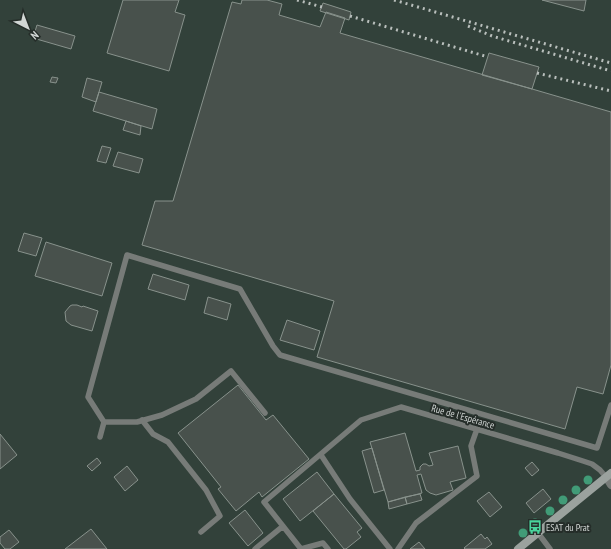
<svg xmlns="http://www.w3.org/2000/svg" width="611" height="549" font-family="'PT Sans Narrow',sans-serif">
<rect width="100%" height="100%" fill="#2f3732"/>
<!-- built -->
<path fill="#32413a" d="M0,0H611V549H0Z"/>
<!-- building -->
<path fill="#48514c" stroke="#88928c" d="M123,0H179L175,12L185,15L169,71L107,53Z
M242,0H267L282,4L279,15L320,27L326,12L345,18L340,33L611,112V365L603,394L577,387L565,429L317,357L334,301L142,245L155,201H173L232,2L241,4Z
M542,0H586L584,11Z
M323,3L351,12L349,20L320,11Z
M37,25L75,36L71,49L33,38Z
M489,53L539,67L532,89L482,75Z
M52,77L58,78L56,83L50,82Z
M87,78L102,82L96,102L82,97Z
M99,92L157,109L152,129L93,111Z
M126,121L141,126L140,135L123,130Z
M102,146L111,148L106,163L97,161Z
M118,152L143,159L139,173L113,166Z
M24,233L42,238L36,256L18,251Z
M46,242L112,263L102,296L35,276Z
M153,274L189,285L185,300L148,289Z
M208,297L231,304L227,320L204,313Z
M72,305H77L82,307L83,306L98,311L92,331L71,325L66,321L65,312L70,306Z
M287,320L320,331L314,350L280,340Z
M238,385L266,420L273,415L309,459L262,497L259,492L236,511L218,489L221,487L178,433Z
M405,433L416,471L420,470V467L423,464H426L429,466L433,465L429,453L458,446L466,478L450,482L453,490L436,495L430,493L426,490L421,474L417,475L422,493L388,502L370,442Z
M0,434L17,455L0,469Z
M372,448L384,490L374,493L362,451Z
M97,458L101,463L92,471L87,466Z
M532,462L539,470L532,476L525,468Z
M127,466L138,480L125,491L114,477Z
M317,472L334,494L300,521L283,499Z
M543,489L551,499L534,513L526,503Z
M489,492L502,507L490,517L477,501Z
M334,494L362,528L357,532L361,537L346,549H344L313,511Z
M420,494L422,500L407,504L405,497Z
M405,497L407,504L389,509L388,502Z
M245,510L263,533L248,546L229,523Z
M91,529L107,549H65Z
M9,530L19,542L10,549H5L0,543V537Z
M481,534L485,539L487,537L492,544L485,549H465L464,548Z
M419,542L425,549H410Z"/>
<g fill="none" stroke-linecap="round" stroke-linejoin="round">
<!-- lane -->
<path stroke="#777b78" stroke-width="5.5" d="M142,420L153,434L168,442L206,490L220,516L201,532
M104,422H137L162,415L196,399L231,371L265,413
M100,437L104,422L88,397L127,255L240,289L273,346L280,355L597,448L611,405
M321,455L350,499L390,549
M538,533L550,549
M255,549L283,526
M328,549L323,543L301,549L264,502L361,420L401,407L558,453L583,461L592,464L600,470L606,477
M398,549L416,523L477,476L471,446L477,429"/>
<!-- street -->
<path stroke="#777b78" stroke-width="8" d="M606,477L611,485"/>
<!-- secondary -->
<path stroke="#9ba29e" stroke-width="8" d="M518,549L611,473"/>
<!-- rail -->
<path stroke="#b9bfbc" stroke-width="3" stroke-dasharray="2 4" stroke-linecap="butt" d="M297,0L322,7
M394,0L611,63
M350,16L488,57
M468,26L492,36L611,71
M537,73L611,91"/>
</g>
<!-- trees -->
<g fill="#419b77">
<circle cx="588" cy="480" r="4.5"/>
<circle cx="576" cy="490" r="4.5"/>
<circle cx="563" cy="500" r="4.5"/>
<circle cx="550" cy="511" r="4.5"/>
<circle cx="535" cy="523" r="4.5"/>
<circle cx="523" cy="533" r="4.5"/>
</g>
<!-- icons -->
<defs>
<symbol id="bus-bare" viewBox="-9 -9 18 18"><path d="M-5-6H5V4H4V6H2V4H-2V6H-4V4H-5ZM-3.5-4V0h7V-4ZM-3.5 1.2v1.5H-2V1.2ZM2 1.2v1.5H3.5V1.2Z" fill="#49d49c" stroke="#252d29" stroke-width="2.5" paint-order="stroke"/></symbol>
</defs>
<g fill-rule="evenodd">
<use href="#bus-bare" x="525" y="517" width="20" height="20"/>
</g>
<g text-anchor="middle" stroke-width="4" stroke-linejoin="round" paint-order="stroke">
<!-- street labels -->
<g font-size="10" fill="#d2d7d5" stroke="#252d29">
<text transform="translate(463 416) rotate(16)" y="4">Rue de l'Espérance</text>
</g>
<!-- poi labels -->
<g font-size="10" fill="#d2d7d5" stroke="#252d29" text-anchor="start">
<text x="546" y="531">ESAT du Prat</text>
</g>
</g>
<!-- north arrow -->
<g transform="translate(28 28) rotate(138)" stroke="#252d29" stroke-width="3" paint-order="stroke">
<path d="M0-3L7 15L0 10L-7 15Z" fill="#d2d7d5"/>
<text y="-6" font-size="11" font-weight="bold" text-anchor="middle" fill="#d2d7d5">N</text>
</g>
</svg>
